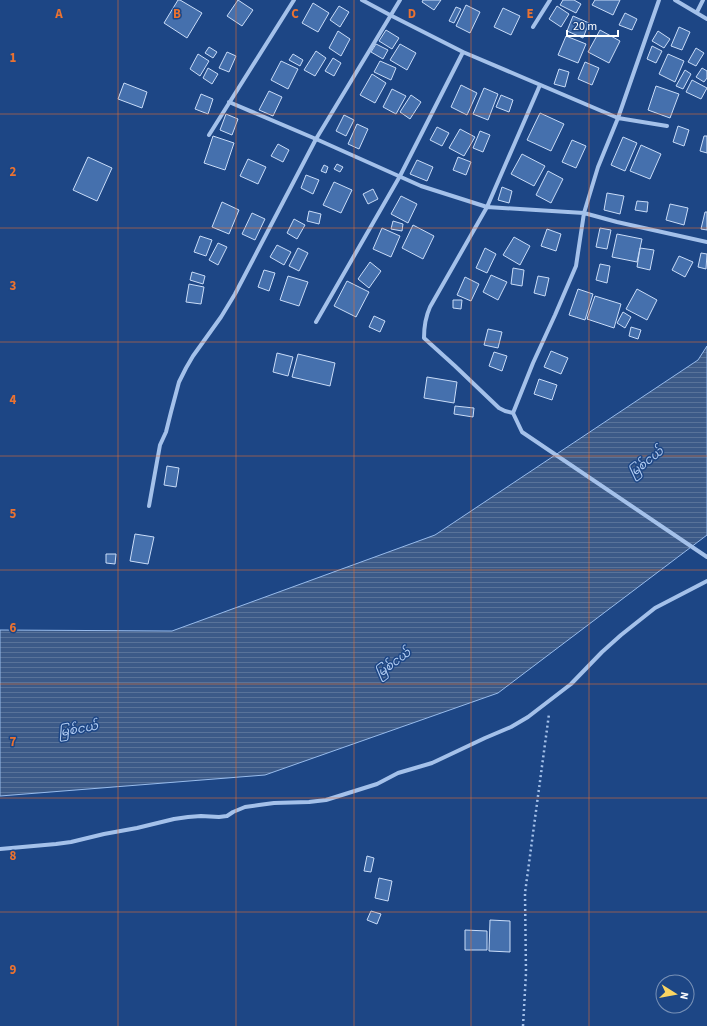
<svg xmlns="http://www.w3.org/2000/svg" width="707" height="1026" font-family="'Source Sans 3','Noto Sans Myanmar',sans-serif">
<defs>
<pattern id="water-rules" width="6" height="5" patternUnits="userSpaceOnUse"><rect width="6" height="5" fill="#3c5a88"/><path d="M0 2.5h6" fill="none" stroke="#59739a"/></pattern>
</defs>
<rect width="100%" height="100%" fill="#1d4685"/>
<!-- water -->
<path fill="url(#water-rules)" stroke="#97bbec" d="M707,346V535L498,693L265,775L0,796V630L172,631L435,535L698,360Z"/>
<!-- building -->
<path fill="#4570ad" stroke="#c9dcf8" d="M178,0H180L202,13L187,38L164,23Z
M238,0L253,10L242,26L227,16Z
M423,0H441L434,10L422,2Z
M563,0H574L581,4L576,13L560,5Z
M595,0H620L613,15L592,5Z
M313,3L329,13L318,32L302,23Z
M466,5L480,12L470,33L456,26Z
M339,6L349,12L340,27L330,20Z
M557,6L569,14L561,27L549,19Z
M456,7L461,9L454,23L449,21Z
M503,8L520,16L511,35L494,27Z
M625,13L637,19L632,30L619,25Z
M573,16L589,23L583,38L567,31Z
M679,27L690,32L682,50L671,46Z
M386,30L399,38L392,49L379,41Z
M600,30L620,41L609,63L588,52Z
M338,31L350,39L341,56L329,48Z
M658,31L670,39L664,48L652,41Z
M566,36L586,44L578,63L558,55Z
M376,44L388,50L383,59L371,52Z
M400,44L416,53L407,70L390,60Z
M652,46L662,51L656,63L647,59Z
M209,47L217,52L213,58L205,53Z
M696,48L704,53L696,66L688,62Z
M316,51L326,58L315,76L304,70Z
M227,52L236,56L229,72L219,68Z
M198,54L209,61L200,76L190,69Z
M293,54L303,60L300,66L289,60Z
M668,54L684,61L675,82L659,74Z
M333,58L341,63L334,76L325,71Z
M281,61L298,69L288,89L271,80Z
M380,61L396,68L391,80L374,72Z
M585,62L599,68L592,85L578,79Z
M208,68L218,74L212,84L203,78Z
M702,68L707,71V78L704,82L696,77Z
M559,69L569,72L565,87L554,84Z
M685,70L691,74L683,89L676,86Z
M372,74L386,83L375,103L360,95Z
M692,80L707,88L701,99L686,92Z
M124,83L147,92L142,108L118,99Z
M461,85L477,93L467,115L451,107Z
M656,86L679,94L670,118L648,110Z
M484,88L498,94L488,120L473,114Z
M392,89L406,96L396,114L383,107Z
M269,91L282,97L273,116L259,110Z
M201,94L213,99L208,114L195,109Z
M411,95L421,102L410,119L400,112Z
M501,95L513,100L509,112L496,107Z
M540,113L564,124L551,151L527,140Z
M226,114L238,119L232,135L220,130Z
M344,115L354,120L346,136L336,131Z
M357,124L368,129L359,149L348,144Z
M678,126L689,130L684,146L673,142Z
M437,127L449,133L442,146L430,140Z
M460,129L475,137L464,156L449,148Z
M480,131L490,135L483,152L473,148Z
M213,136L234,143L225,170L204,163Z
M704,136H707V153L700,151Z
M623,137L637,143L625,171L611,165Z
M572,140L586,146L576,168L562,162Z
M278,144L289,150L283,162L271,156Z
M641,145L661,154L650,179L630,171Z
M522,154L545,166L534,186L511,174Z
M88,157L112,168L97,201L73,190Z
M458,157L471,162L466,175L453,170Z
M248,159L266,167L258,184L240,176Z
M417,160L433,167L427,181L410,174Z
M337,164L343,167L340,172L334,169Z
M324,165L328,167L326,173L321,171Z
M548,171L563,179L551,203L536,195Z
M306,175L319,180L313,194L301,188Z
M334,182L352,190L341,213L323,205Z
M502,187L512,191L509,203L498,200Z
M373,189L378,199L368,204L363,194Z
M607,193L624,196L620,214L604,210Z
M401,196L417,204L408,223L391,214Z
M637,201L648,202L647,212L635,210Z
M222,202L239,210L229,234L212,227Z
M670,204L688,208L684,225L666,220Z
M309,211L321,214L319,224L307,221Z
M705,212H707V230L701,229Z
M252,213L265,219L255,240L242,234Z
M294,219L305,225L297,239L287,233Z
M393,221L403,224L402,231L391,229Z
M413,225L434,236L423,259L402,248Z
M382,228L400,236L391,257L373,249Z
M600,228L611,230L607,249L596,247Z
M547,229L561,234L556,251L541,246Z
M617,234L642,239L637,262L612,257Z
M200,236L212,240L206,256L194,252Z
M514,237L530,246L520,265L503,255Z
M218,243L227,247L218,265L209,260Z
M277,245L291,252L284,265L270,257Z
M298,248L308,253L299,271L289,266Z
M485,248L496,254L487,273L476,268Z
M640,248L654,250L650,270L637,267Z
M701,253L707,254L706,269L698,267Z
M679,256L693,262L685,277L672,270Z
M370,262L381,271L369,288L358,279Z
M600,264L610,266L607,283L596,280Z
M513,268L524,270L522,286L511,284Z
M264,270L275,273L269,291L258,287Z
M192,272L205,276L203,284L190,280Z
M491,275L507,282L498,300L483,292Z
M288,276L308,282L299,306L280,300Z
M538,276L549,278L545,296L534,293Z
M465,277L479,284L471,301L457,295Z
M347,281L369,292L356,317L334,306Z
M189,284L204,287L201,304L186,302Z
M578,289L593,294L585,320L569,315Z
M637,289L657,300L647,320L626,309Z
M595,296L621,304L614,328L587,319Z
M453,300H462L461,309L453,308Z
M623,312L631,317L625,328L617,323Z
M374,316L385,321L380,332L369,327Z
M631,327L641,330L638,339L629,336Z
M488,329L502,332L498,348L484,345Z
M551,351L568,358L561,374L544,367Z
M494,352L507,356L502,371L489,366Z
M277,353L293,357L288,376L273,372Z
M298,354L335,363L330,386L292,377Z
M427,377L457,382L454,403L424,398Z
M539,379L557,385L552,400L534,394Z
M455,406L474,408L473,417L454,414Z
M167,466L179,468L176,487L164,485Z
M135,534L154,537L148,564L130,561Z
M106,554H116L115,564L106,563Z
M367,856L374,858L371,872L364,871Z
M379,878L392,881L388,901L375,898Z
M371,911L381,914L377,924L367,920Z
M490,920L510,921V952L489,951Z
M465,930L487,931V950H465Z"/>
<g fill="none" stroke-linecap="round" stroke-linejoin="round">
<!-- path -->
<path stroke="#a4c1ea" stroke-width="2.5" stroke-dasharray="2 3" stroke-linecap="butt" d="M523,1026L526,973L525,893L549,714"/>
<!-- minor -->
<path stroke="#a4c1ea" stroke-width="4" d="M362,0L390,15L463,52L618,118L667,126
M659,0L618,118L598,167L584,213L576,266L555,315L533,363L513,413L522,432L707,557
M675,0L707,19
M697,12L703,0
M533,27L550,0
M229,102L316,139L421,186L487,207L584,213L617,222L707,242
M209,135L294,0
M316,322L400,176L463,52
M513,413L505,411L499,408L455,366L424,338C424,326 425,318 430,307L487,207L540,85
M149,506L160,445L166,432L171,412L179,382L186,368L193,356L221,317L235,294L316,139L400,0
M0,849L56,844L71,842L104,834L137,828L174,819L188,817L201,816L219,817L227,816L233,812L245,807L259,805L274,803L309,802L326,800L377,784L398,773L432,763L485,738L511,727L528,717L571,684L602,652L621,635L655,608L707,581"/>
</g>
<!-- grid -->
<path fill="none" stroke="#eb7230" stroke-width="1" stroke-opacity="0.55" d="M118,0V1026M236,0V1026M354,0V1026M471,0V1026M589,0V1026M0,114H707M0,228H707M0,342H707M0,456H707M0,570H707M0,684H707M0,798H707M0,912H707"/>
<g text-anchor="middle" stroke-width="3" stroke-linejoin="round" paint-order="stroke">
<!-- water labels -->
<g font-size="12" font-style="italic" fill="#b0cbf2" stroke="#1d4685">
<text transform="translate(646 462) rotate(-39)" y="4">မြစ်ငယ်</text>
<text transform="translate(393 663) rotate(-37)" y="4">မြစ်ငယ်</text>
<text transform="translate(78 729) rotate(-10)" y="4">မြစ်ငယ်</text>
</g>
</g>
<g font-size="13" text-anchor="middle" font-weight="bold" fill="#eb7230" stroke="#1d4685" stroke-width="3" stroke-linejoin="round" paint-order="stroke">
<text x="59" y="18">A</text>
<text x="177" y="18">B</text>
<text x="295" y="18">C</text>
<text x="412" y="18">D</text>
<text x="530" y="18">E</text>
<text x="13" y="62">1</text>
<text x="13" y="176">2</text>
<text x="13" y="290">3</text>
<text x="13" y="404">4</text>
<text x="13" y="518">5</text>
<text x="13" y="632">6</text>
<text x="13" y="746">7</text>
<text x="13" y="860">8</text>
<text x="13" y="974">9</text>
</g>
<!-- north arrow -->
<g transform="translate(675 994) rotate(101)"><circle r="19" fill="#1d4685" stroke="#7790b6"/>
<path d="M0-3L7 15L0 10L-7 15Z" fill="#fad562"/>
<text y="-6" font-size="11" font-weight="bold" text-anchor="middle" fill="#ffffff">N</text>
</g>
<!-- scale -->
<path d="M567 30v6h51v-6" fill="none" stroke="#ffffff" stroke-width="2"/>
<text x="573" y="30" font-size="12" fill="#ffffff" stroke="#1d4685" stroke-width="3" paint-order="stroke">20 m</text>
</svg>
